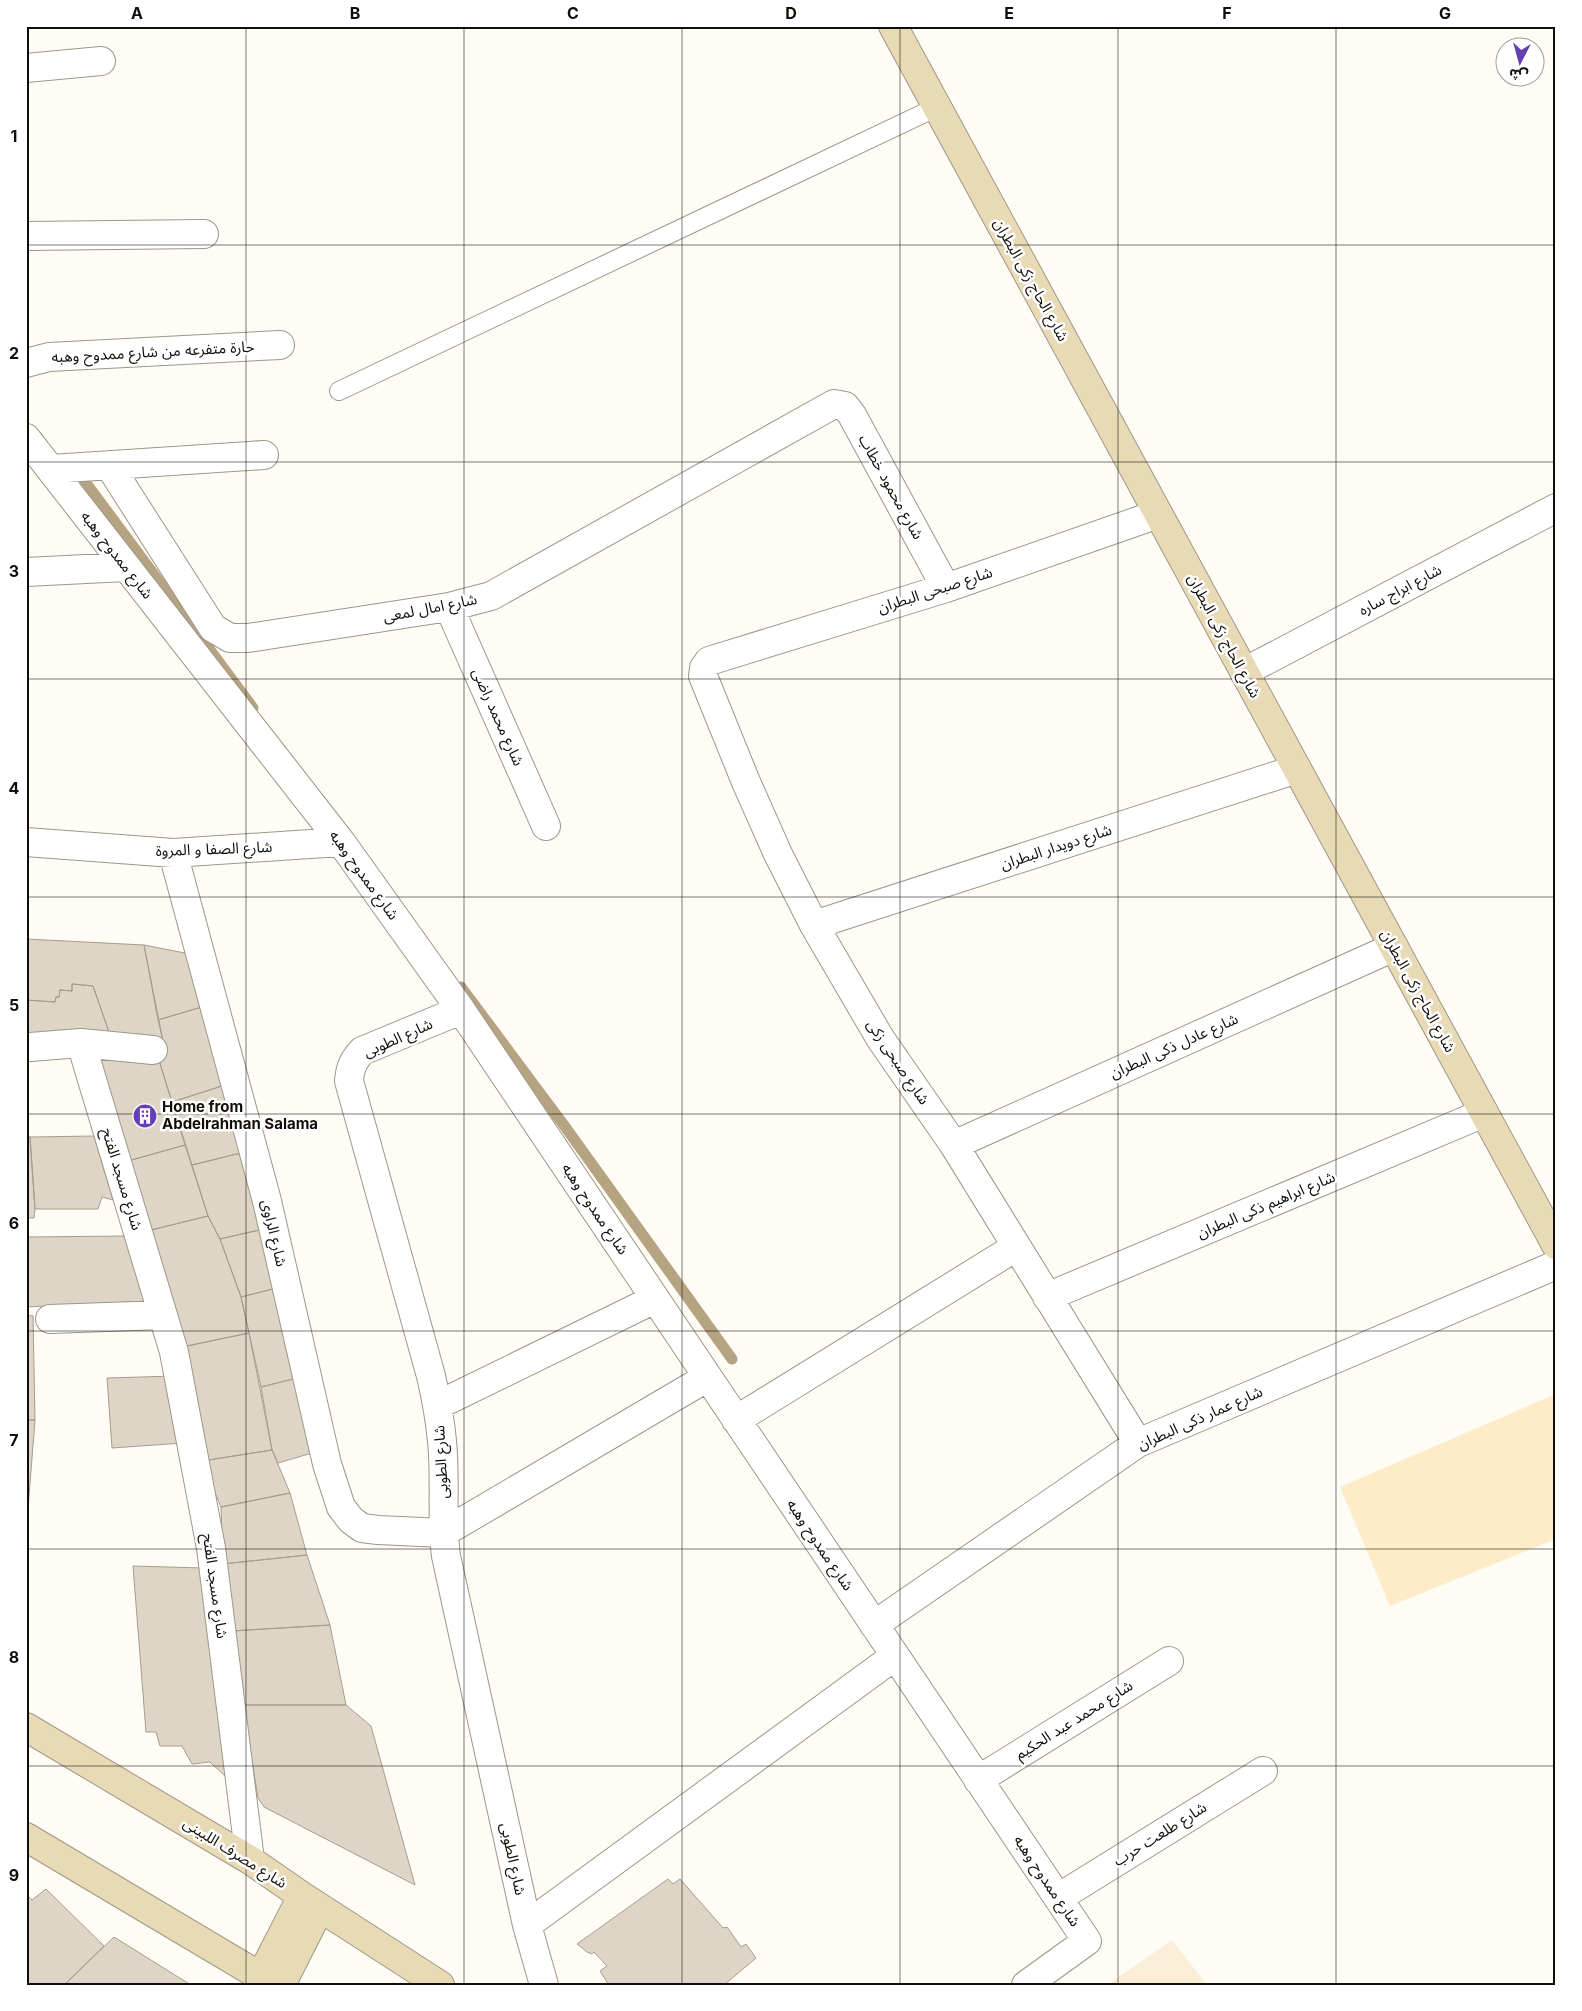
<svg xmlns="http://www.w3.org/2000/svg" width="1582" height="2011" font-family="Inter,'Noto Sans Arabic',sans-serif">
<rect width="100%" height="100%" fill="#fffbf5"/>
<!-- built -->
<path fill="#faeed7" d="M1172,1940L1207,1985H1107Z"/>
<!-- green -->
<path fill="#feebc8" d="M1556,1394V1539L1390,1606L1340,1487Z"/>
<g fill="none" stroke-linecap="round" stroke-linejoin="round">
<!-- stream -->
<path stroke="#b5a381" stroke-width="11" d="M83,479L253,708
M461,987L566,1128L732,1359"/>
</g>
<!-- building -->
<path fill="#ded5c6" stroke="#a59d8f" d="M26,939L144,945L163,1041L110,1035L93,986L72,984V991L60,990L59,997H56L55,1002L26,1000Z
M144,945L190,954L205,1006L158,1020Z
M72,984L93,986L110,1035L26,1039V1000L55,1002L56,997H59L60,990L72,991Z
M205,1006L225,1085L172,1102L158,1057L163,1041L158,1020Z
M98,1054L158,1057L185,1145L128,1161Z
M225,1085L249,1151L192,1165L172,1102Z
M26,1135L30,1137L35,1209L34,1218H26Z
M94,1136L113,1200L102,1197L98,1209H35L30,1137Z
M185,1145L208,1216L147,1231L128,1161Z
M249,1151L268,1228L220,1239L208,1216L192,1165Z
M208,1216L220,1239L241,1297L249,1333L182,1347L147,1231Z
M268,1228L281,1287L241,1297L220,1239Z
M130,1236L150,1301L26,1307V1237Z
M281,1287L301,1377L261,1387L241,1297Z
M26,1315L33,1316L35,1420H26Z
M249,1333L272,1450L202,1461L182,1347Z
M175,1376L183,1443L112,1448L107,1378Z
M301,1377L319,1451L278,1463L272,1450L261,1387Z
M26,1420H35L27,1521H26Z
M272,1450L290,1493L221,1507L202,1461Z
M290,1493L307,1555L223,1564L221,1507Z
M307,1555L330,1625L232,1631L223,1564Z
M133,1566L203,1568L233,1768L225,1776L210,1762L192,1764L182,1746H160L156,1732H146Z
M330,1625L346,1705H243L232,1631Z
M243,1705H346L371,1726L415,1885L264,1807L258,1798Z
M668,1879L673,1884L680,1879L723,1928L727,1927L741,1947L746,1944L756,1958L724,1985H609L600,1971L607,1966L594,1952L592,1954L587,1952L577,1944Z
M46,1889L104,1946L64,1985H26V1894L32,1900Z
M114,1937L191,1985H64Z"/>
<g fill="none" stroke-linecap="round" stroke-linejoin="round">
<defs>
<path id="lane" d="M339,391L937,107"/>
<path id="street" d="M26,68L101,61
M26,236L204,234
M26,363L49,357L280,345
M26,438L341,842L461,1010L1087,1941L1026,1985
M109,465L213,628L230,638H248L449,607L491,596L834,404L845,406L852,415L946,588
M51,469L264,455
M26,572L126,567
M449,607L546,826
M1244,672L1556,508
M26,842L173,853L341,842
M173,853L267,1201L327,1464L341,1507L351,1520L362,1528L378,1530L443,1533L708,1377
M814,925L1297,769
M461,1010L362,1051C353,1061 350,1068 349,1081L431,1376C436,1398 440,1419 442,1441C446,1479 441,1518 446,1556L527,1925L544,1985
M81,1043L174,1352L211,1548L250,1860
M30,1047L81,1043L153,1050
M954,1145L1394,947
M1047,1297L1484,1113
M50,1319L163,1315
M438,1405L655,1299
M736,1420L1016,1247
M1138,1443L954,1145L880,1038L814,925L778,854L746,782L703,676L704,668L709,661L946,588L1158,514
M874,1625L1138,1443L1556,1265
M978,1780L1169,1661
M1058,1898L1263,1771
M527,1925L895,1656"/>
<path id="secondary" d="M893,26L1556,1245
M26,1727L250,1860L302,1896L440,1985
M26,1837L275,1985
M261,1976L302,1896
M281,1985L320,1908"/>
</defs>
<!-- lane casing -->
<use href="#lane" stroke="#9e9788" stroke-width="20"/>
<!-- street casing -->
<use href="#street" stroke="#9e9788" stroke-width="30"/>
<!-- secondary casing -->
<use href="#secondary" stroke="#9e9788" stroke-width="30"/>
<!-- lane -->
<use href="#lane" stroke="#fff" stroke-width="18"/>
<!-- street -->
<use href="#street" stroke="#fff" stroke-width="28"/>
<!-- secondary -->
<use href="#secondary" stroke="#e7dab5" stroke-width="28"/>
</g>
<!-- grid -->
<path fill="none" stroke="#110e09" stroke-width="1" stroke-opacity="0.55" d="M246,26V1985M464,26V1985M682,26V1985M900,26V1985M1118,26V1985M1336,26V1985M26,245H1556M26,462H1556M26,679H1556M26,897H1556M26,1114H1556M26,1331H1556M26,1549H1556M26,1766H1556"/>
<!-- icons -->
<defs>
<symbol id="building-disc" viewBox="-11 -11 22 22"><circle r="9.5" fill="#653fb7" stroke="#fff"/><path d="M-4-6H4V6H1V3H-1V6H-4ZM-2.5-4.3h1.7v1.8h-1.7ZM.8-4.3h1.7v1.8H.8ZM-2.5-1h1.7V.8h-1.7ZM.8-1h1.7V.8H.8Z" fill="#fff"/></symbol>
</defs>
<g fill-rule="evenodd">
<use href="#building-disc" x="131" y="1102" width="28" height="28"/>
</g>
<g text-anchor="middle" stroke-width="5" stroke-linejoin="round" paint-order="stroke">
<!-- street labels -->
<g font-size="15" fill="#110e09" stroke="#fff">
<text transform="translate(1031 280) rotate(61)" y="5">شارع الحاج زكى البطران</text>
<text transform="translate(153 352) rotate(-3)" y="5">حارة متفرعه من شارع ممدوح وهبه</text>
<text transform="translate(891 487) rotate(61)" y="5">شارع محمود خطاب</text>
<text transform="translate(117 555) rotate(52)" y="5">شارع ممدوح وهبه</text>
<text transform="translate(935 590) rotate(-18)" y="5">شارع صبحى البطران</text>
<text transform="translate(1400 590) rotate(-28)" y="5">شارع ابراج ساره</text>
<text transform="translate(430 608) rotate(-11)" y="5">شارع امال لمعى</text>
<text transform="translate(1224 636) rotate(62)" y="5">شارع الحاج زكى البطران</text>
<text transform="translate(498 717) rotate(66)" y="5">شارع محمد راضى</text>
<text transform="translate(1056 847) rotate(-18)" y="5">شارع دويدار البطران</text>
<text transform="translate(214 849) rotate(-2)" y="5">شارع الصفا و المروة</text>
<text transform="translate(364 875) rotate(54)" y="5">شارع ممدوح وهبه</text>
<text transform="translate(1418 991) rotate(61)" y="5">شارع الحاج زكى البطران</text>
<text transform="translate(398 1038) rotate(-24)" y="5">شارع الطوبى</text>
<text transform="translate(1174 1046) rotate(-24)" y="5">شارع عادل ذكى البطران</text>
<text transform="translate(898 1062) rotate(56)" y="5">شارع صبحى زكى</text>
<text transform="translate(122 1179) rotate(73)" y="5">شارع مسجد الفتح</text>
<text transform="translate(1266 1205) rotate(-23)" y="5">شارع ابراهيم ذكى البطران</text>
<text transform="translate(595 1209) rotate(56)" y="5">شارع ممدوح وهبه</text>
<text transform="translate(274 1233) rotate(77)" y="5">شارع الراوى</text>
<text transform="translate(1200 1418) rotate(-24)" y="5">شارع عمار ذكى البطران</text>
<text transform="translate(441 1462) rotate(-93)" y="5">شارع الطوبى</text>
<text transform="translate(820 1545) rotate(56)" y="5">شارع ممدوح وهبه</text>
<text transform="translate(215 1586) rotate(82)" y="5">شارع مسجد الفتح</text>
<text transform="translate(1074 1720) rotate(-32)" y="5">شارع محمد عبد الحكيم</text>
<text transform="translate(1160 1834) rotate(-32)" y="5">شارع طلعت حرب</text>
<text transform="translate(235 1853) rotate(32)" y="5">شارع مصرف اللبينى</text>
<text transform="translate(513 1859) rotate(78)" y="5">شارع الطوبى</text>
<text transform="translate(1047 1881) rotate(56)" y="5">شارع ممدوح وهبه</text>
</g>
<!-- poi labels -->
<g font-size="15" font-weight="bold" fill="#110e09" stroke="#fff" text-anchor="start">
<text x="162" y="1112">Home from<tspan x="162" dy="17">Abdelrahman Salama</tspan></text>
</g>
</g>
<!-- border -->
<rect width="1582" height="2011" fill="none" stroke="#ffffff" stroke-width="55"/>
<!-- north arrow -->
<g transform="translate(1520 62) rotate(186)"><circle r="24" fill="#ffffff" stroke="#a09f9d"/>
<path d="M0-4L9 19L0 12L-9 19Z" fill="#653fb7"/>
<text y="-8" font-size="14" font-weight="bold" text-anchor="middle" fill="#110e09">ش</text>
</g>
<rect x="28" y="28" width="1526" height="1956" fill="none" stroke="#110e09" stroke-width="2"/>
<g font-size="16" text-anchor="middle" font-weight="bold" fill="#110e09">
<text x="137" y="19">A</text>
<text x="355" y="19">B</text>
<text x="573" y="19">C</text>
<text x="791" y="19">D</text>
<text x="1009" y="19">E</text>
<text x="1227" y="19">F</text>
<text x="1445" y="19">G</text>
<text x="14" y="142">1</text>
<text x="14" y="359">2</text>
<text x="14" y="577">3</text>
<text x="14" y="794">4</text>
<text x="14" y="1011">5</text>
<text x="14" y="1229">6</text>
<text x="14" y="1446">7</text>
<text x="14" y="1663">8</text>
<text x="14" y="1881">9</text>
</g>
</svg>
